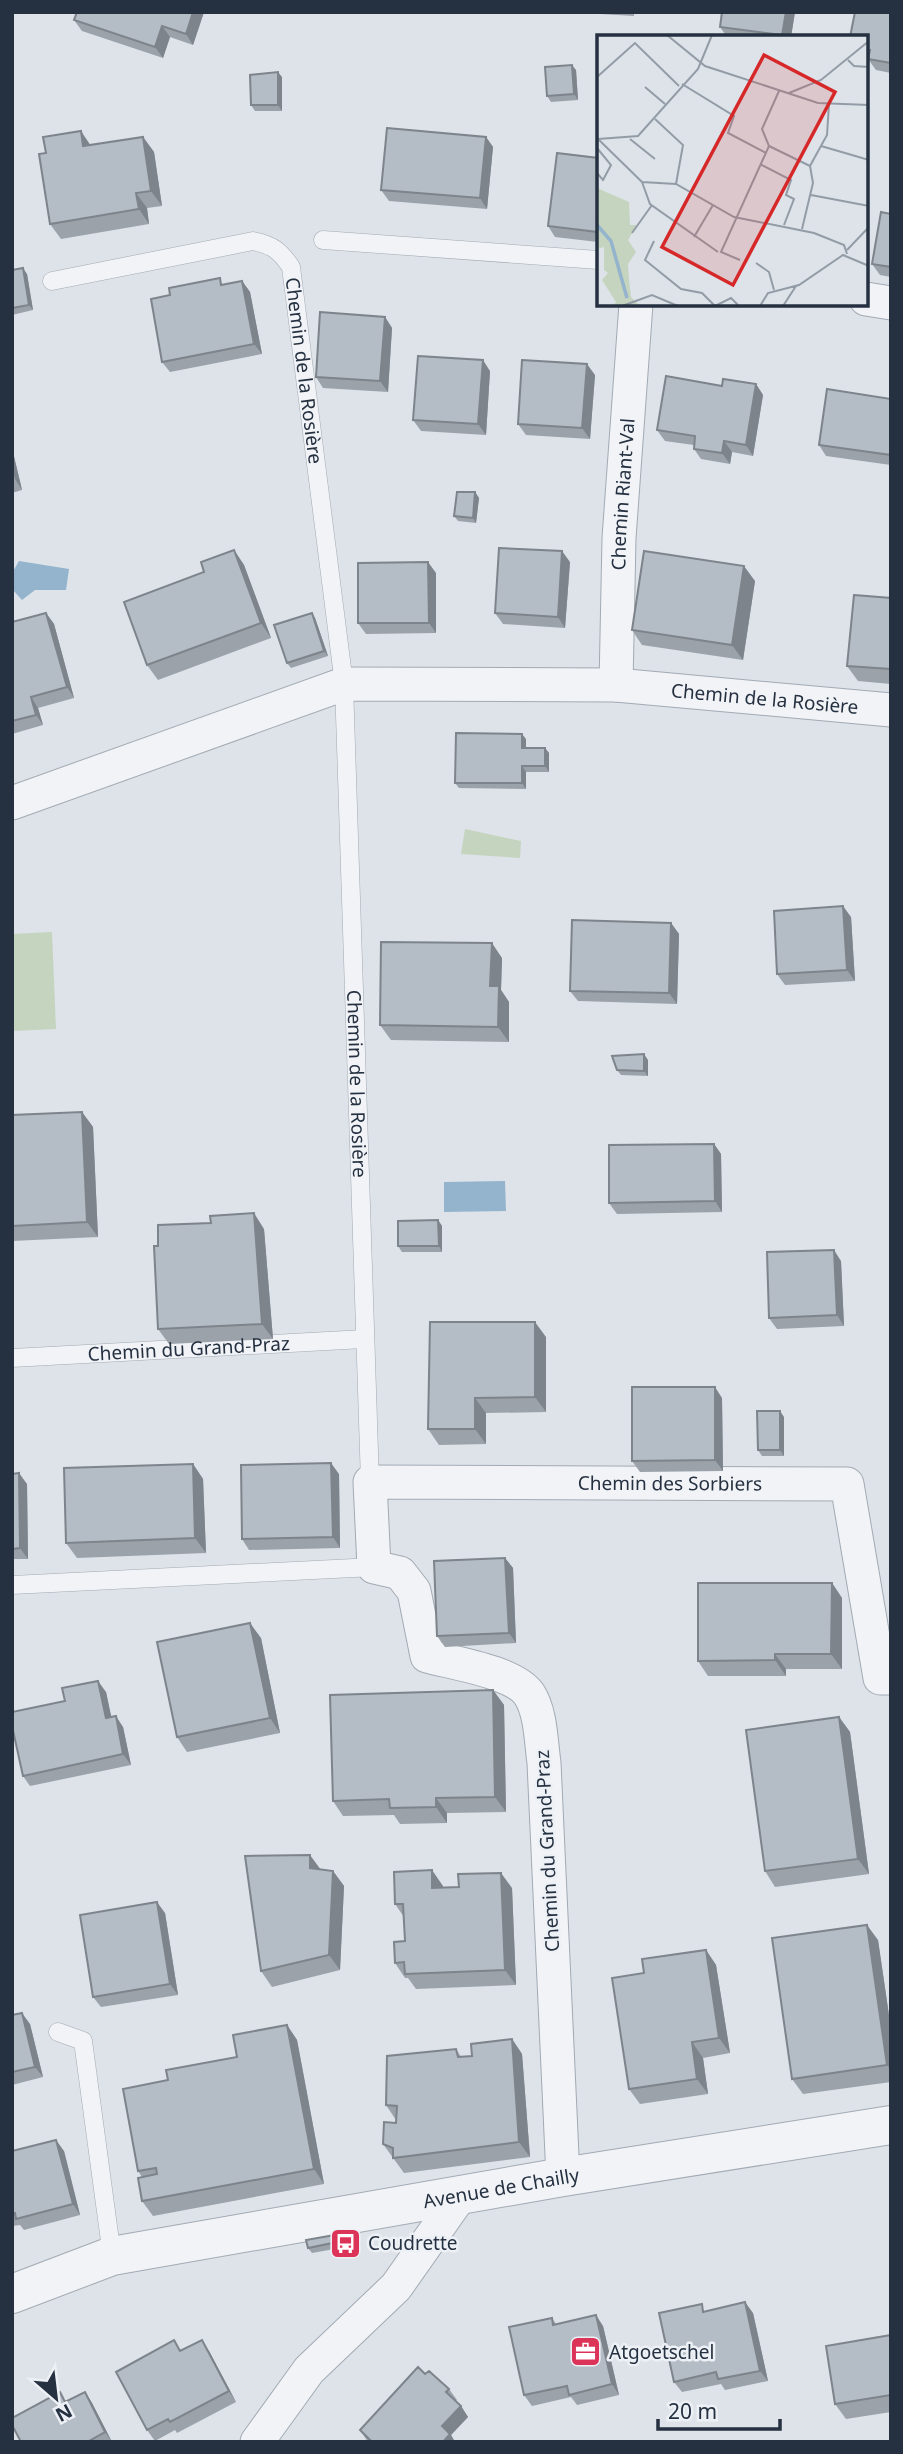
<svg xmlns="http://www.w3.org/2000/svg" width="903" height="2454" font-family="'Noto Sans',sans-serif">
<rect width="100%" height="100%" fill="#dde3e9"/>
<!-- green -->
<path fill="#c5d4be" d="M465,829L521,841L520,858L461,854Z
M52,932L56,1029L12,1031V934Z"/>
<!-- water -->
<path fill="#94b3cd" d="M19,561L69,569L66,590H35L22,600L12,589V573Z
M505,1181L506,1211L444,1212V1182Z"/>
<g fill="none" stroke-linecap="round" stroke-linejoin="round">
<defs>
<g id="service">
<path d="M323,240L598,260"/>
<path id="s1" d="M52,281L253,241C273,245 280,251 291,267L344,684L370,1482"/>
<path id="s2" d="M12,1358L364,1339"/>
<path d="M12,1585L374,1567"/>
<path d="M58,2032L83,2041L112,2256"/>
</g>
<g id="minor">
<path d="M866,299L891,303"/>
<path id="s3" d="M616,685L619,538L636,304"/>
<path id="s4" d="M12,803L344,684L616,685L891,710"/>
<path id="s5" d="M563,2177L544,1763C541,1742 541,1712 529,1694C514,1672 453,1663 427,1656L414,1591L400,1573L374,1567L370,1482L847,1484L880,1678H891"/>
<path d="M257,2442L309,2370L396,2287L460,2196"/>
</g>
<g id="tertiary">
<path id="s6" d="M12,2294L112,2256L563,2177L891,2125"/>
</g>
</defs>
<!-- service casing -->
<use href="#service" stroke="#a2aab3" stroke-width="19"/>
<!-- minor casing -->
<use href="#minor" stroke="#a2aab3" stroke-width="35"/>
<!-- tertiary casing -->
<use href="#tertiary" stroke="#a2aab3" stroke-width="40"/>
<!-- service -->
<use href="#service" stroke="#f1f3f7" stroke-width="18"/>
<!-- minor -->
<use href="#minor" stroke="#f1f3f7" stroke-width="33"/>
<!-- tertiary -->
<use href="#tertiary" stroke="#f1f3f7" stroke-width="38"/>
</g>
<!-- wall -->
<path fill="#9ba2aa" d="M204,12L193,45L170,37L163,58L82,31L74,20Z
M566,12H634V16Z
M795,12L791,37H727L720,27Z
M891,12V73L876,70L868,59H866V37Z
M576,70L578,100L551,102L547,96Z
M282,77V111H255L251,105Z
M143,137L154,152L162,206L147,208L149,224L61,239L50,224L91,145Z
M486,137L493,147L487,209L389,201L381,190Z
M598,158V242L555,237L548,226Z
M891,214V277L880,275L872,264Z
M12,270L27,274L33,310L12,315Z
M242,281L250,292L262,354L170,372L162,362L224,284Z
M385,317L392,328L388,392L323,388L316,377Z
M490,371L486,435L421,431L413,420Z
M595,375L590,439L526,435L518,424Z
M756,384L763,395L753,456L732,452L730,464L701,459L694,449V445L665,441L657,430L722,386Z
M891,399V465L826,456L819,445Z
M12,448L22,490L12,493Z
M475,492L479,498L476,523L458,521L454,516Z
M234,550L244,565L271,638L158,680L147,665L204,572Z
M570,562L565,628L503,624L495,613Z
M436,573V633L366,634L358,623Z
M755,581L743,660L642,645L632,630Z
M891,598V684L858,681L847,666Z
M46,613L54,624L74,698L38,708L43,725L12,734V622Z
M312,613L315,618L328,656L291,668L287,663Z
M526,739V748H545L549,753V772H526V789L459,788L455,783Z
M851,917L855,981L785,985L777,974Z
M671,923L679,934L677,1004L578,1001L570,991Z
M502,958L501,990L509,1002V1042L391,1040L380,1025Z
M648,1060V1076L621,1075L617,1070Z
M82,1112L93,1127L98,1237L12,1241V1115Z
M714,1144L721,1154L722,1212L617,1214L609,1203Z
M438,1220L442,1226V1252H402L398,1246Z
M264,1229L273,1339L169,1344L158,1329Z
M841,1261L844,1326L777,1329L769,1318Z
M546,1337V1412L486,1413V1444L439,1445L428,1429Z
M722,1398L723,1471L640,1472L632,1461Z
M784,1417V1456H762L758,1450Z
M193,1464L203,1479L206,1553L77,1558L66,1543Z
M12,1474L27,1484L28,1559H12Z
M339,1474L340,1548L249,1550L242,1539Z
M505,1558L513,1568L516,1643L445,1647L437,1636Z
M832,1583L842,1598V1669H786V1676H708L698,1661Z
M261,1638L280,1733L187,1752L177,1737Z
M493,1690L504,1705L506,1812L447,1813V1823L400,1824L394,1815L343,1816L333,1801Z
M106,1692L111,1717L123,1727L131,1765L30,1786L23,1776L65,1701Z
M839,1717L850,1732L869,1874L775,1887L765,1871Z
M320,1869L333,1871L344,1886L340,1970L272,1987L261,1971Z
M443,1886V1888H512L516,1985L416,1989L408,1978H405L395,1963L405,1941L404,1917L395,1904Z
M165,1913L178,1995L101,2007L93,1997Z
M878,1940L891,2029V2082L803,2094L792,2079Z
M706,1950L716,1965L730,2053L703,2058L708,2094L640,2104L629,2089L644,1973Z
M12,2015L30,2024L43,2077L12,2085Z
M287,2025L297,2040L324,2184L153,2216L142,2201V2177L138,2171L168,2080L237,2057Z
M512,2039L522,2054L530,2157L404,2173L383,2144L396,2123V2120L386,2105L456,2049L461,2057L472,2056Z
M12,2151H64L80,2215L24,2230L20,2225L12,2226Z
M350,2238L351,2246L312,2253L308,2248Z
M707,2311L753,2313L768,2381L725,2390L721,2384L682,2392L674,2382Z
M552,2318L556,2324L603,2326L619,2395L577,2405L571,2397L532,2406L524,2395Z
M891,2335V2412L846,2419L835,2404Z
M182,2351H209L236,2402L177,2433L175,2430L155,2441L147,2430Z
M425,2374L449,2389L457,2400L455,2401L461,2406L468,2417L451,2435L455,2442H368L360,2430Z
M85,2392L92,2403L112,2442H21L66,2402Z"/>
<!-- shaded-wall -->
<path fill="#7e848b" d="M193,12H204L193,45L186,34Z
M786,12H795L791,37H783L782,35Z
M162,26L170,37L163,58L155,47Z
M572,65L576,70L578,100L574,94Z
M278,72L282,77V111L278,105Z
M81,131L91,146H83Z
M143,137L154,152L162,206L151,191Z
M486,137L493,147L487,209L480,198Z
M136,193L147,208L149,224L139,209Z
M23,268L27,274L33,310L29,305Z
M242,281L250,292L262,354L254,344Z
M385,317L392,328L388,392L380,381Z
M483,360L490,371L486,435L478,424Z
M587,364L595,375L590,439L582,428Z
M756,384L763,395L753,456L746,445Z
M724,441L732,452L730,464L722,453Z
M12,448L22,490L15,479L12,469Z
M475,492L479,498L476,523L473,518Z
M234,550L244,565L271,638L261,623Z
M562,551L570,562L565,628L558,617Z
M428,562L436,573V633L429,623Z
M744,566L755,581L743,660L732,645Z
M46,613L54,624L74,698L67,687Z
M312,613L315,618L328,656L324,651Z
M31,697L38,708L43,725L36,715Z
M522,734L526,739V753L522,748Z
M545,748L549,753V772L545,766Z
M522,766L526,772V789L522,783Z
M843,906L851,917L855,981L847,970Z
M671,923L679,934L677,1004L669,993Z
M492,943L502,958L501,990L509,1002V1042L498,1027L490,986Z
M644,1054L648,1060V1076L644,1071Z
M82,1112L93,1127L98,1237L87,1222Z
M714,1144L721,1154L722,1212L715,1201Z
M254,1213L264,1229L273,1339L262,1324Z
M438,1220L442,1226V1252L439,1246Z
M834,1250L841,1261L844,1326L837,1315Z
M535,1322L546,1337V1412L535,1397Z
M715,1387L722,1398L723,1471L715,1460Z
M475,1398L486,1413V1444L475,1429Z
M780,1411L784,1417V1456L780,1450Z
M331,1463L339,1474L340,1548L333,1537Z
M193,1464L203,1479L206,1553L195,1538Z
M19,1473L27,1484L28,1559L20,1548Z
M505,1558L513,1568L516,1643L509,1633Z
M832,1583L842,1598V1669L831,1654Z
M250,1623L261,1638L280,1733L270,1718Z
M775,1654L786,1669V1676L775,1660Z
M98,1681L106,1692L114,1729L106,1718Z
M493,1690L504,1705L506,1812L495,1797Z
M116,1716L123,1727L131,1765L123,1754Z
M839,1717L850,1732L869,1874L858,1859Z
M436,1798L447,1813V1823L436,1807Z
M310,1855L321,1870L310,1868Z
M432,1870L443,1886V1903L432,1888Z
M333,1871L344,1886L340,1970L329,1955Z
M501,1873L512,1888L516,1985L505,1970Z
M157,1902L165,1913L178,1995L170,1984Z
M867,1925L878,1940L891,2029V2070L887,2065Z
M706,1950L716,1965L730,2053L719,2038Z
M22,2013L30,2024L43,2077L35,2067Z
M287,2025L297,2040L324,2184L314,2169Z
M512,2039L522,2054L530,2157L519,2142Z
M692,2042L703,2058L708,2094L697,2079Z
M56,2140L64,2151L80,2215L73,2204Z
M346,2233L350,2238L351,2246L347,2240Z
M745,2302L753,2313L768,2381L760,2371Z
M596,2315L603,2326L619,2395L612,2384Z
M202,2340L209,2351L236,2402L229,2391Z
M85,2392L92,2403L112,2442L105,2432Z
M461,2406L468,2417L451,2435L455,2442H443L442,2426Z"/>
<!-- building -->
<path fill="#b4bcc6" stroke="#7e848b" stroke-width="2" d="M77,12H193L186,34L162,26L155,47L74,20Z
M722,12H786L782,35L720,27Z
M855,12H891V63L868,59L870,50L866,49V37H850Z
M572,65L574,94L547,96L545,67Z
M278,72V105H251L250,75Z
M387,128L486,137L480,198L381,190Z
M81,131L83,146L143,137L151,191L136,193L139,209L50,224L39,154L46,153L43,137Z
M557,153L598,158V232L548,226Z
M881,212L891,214V267L872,264Z
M23,268L29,305L12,308V270Z
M220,278L221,285L242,281L254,344L162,362L151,299L170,295L169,288Z
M320,312L385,317L380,381L316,377Z
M418,356L483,360L478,424L413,420Z
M522,360L587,364L582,428L518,424Z
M666,376L722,386L723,379L756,384L746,445L724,441L722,453L694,449L695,436L657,430Z
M827,389L891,399V455L819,445Z
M457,492H475L473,518L454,516Z
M499,548L562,551L558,617L495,613Z
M234,550L261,623L147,665L124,602L204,572L201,562Z
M644,551L744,566L732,645L632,630Z
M428,562L429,623H358V563Z
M854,595L891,598V669L847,666Z
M46,613L67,687L31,697L36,715L12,721V622Z
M312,613L324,651L287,663L274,625Z
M456,733L522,734V748H545V766H522V783H455Z
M843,906L847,970L777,974L774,911Z
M572,920L671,923L669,993L570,991Z
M381,942L492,943L490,986H499L498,1027L380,1025Z
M644,1054V1071L617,1070L612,1056Z
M82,1112L87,1222L12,1226V1115Z
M714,1144L715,1201L609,1203V1145Z
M254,1213L262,1324L158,1329L154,1246H158V1225L211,1223L210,1216Z
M438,1220L439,1246H398V1221Z
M834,1250L837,1315L769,1318L767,1252Z
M430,1322H535V1397L475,1398V1429H428Z
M632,1387H715V1460L632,1461Z
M757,1411H780V1450H758Z
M331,1463L333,1537L242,1539L241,1465Z
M193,1464L195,1538L66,1543L64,1468Z
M19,1473L20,1548L12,1549V1474Z
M505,1558L509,1633L437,1636L434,1561Z
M698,1583H832L831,1654H775V1660L698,1661Z
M250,1623L270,1718L177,1737L157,1642Z
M98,1681L106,1718L116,1716L123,1754L23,1776L12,1726V1712L65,1701L62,1688Z
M493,1690L495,1797L436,1798V1807L390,1808L389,1799L333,1801L330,1695Z
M839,1717L858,1859L765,1871L746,1730Z
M310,1855V1868L333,1871L329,1955L261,1971L245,1856Z
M432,1870V1888L459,1887L458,1874L501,1873L505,1970L405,1974L404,1962L395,1963L394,1942L405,1941L403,1904H395L394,1872Z
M157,1902L170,1984L93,1997L80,1915Z
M867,1925L887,2065L792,2079L772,1938Z
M706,1950L719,2038L692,2042L697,2079L629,2089L612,1978L644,1973L642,1959Z
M22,2013L35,2067L12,2072V2015Z
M287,2025L314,2169L142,2201L138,2178L157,2174L156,2168L138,2171L123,2089L168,2080L166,2070L237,2057L233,2035Z
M512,2039L519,2142L393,2158V2148L383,2144L384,2122L396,2123L397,2106L386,2105L387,2056L456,2049L458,2057L472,2056L471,2044Z
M56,2140L73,2204L16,2219L15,2213L12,2214V2151Z
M346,2233L347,2240L308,2248L306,2240Z
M745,2302L760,2371L718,2379L716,2372L674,2382L659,2313L702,2304L703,2312Z
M596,2315L612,2384L569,2395L567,2386L524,2395L509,2327L552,2318L553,2325Z
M891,2335V2395L835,2404L826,2346Z
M174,2340L180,2351L202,2340L229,2391L170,2422L168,2419L147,2430L116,2372Z
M418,2367L425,2374L429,2371L449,2389L446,2392L461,2406L442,2426L450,2434L443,2442H372L360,2430Z
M60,2392L65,2402L85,2392L105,2432L87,2442H21L12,2425V2418Z"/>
<!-- icons -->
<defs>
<symbol id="bus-square" viewBox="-11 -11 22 22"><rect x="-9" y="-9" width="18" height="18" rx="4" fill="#dc3458" stroke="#edf1f6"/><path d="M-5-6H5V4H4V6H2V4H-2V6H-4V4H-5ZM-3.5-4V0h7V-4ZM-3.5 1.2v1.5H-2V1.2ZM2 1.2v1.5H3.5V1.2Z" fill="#fff"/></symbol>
<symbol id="office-square" viewBox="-11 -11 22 22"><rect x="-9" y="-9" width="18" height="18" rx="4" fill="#dc3458" stroke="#edf1f6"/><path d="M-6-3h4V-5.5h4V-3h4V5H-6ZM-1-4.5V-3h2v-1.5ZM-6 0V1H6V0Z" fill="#fff"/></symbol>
</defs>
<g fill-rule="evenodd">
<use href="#bus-square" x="328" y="2226" width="35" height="35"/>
<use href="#office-square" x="568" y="2334" width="35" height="35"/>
</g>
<g text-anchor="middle" stroke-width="5" stroke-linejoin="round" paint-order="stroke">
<!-- street labels -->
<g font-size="19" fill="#253141" stroke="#edf1f6">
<text dy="7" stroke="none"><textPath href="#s1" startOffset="357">Chemin de la Rosière</textPath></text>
<text dy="7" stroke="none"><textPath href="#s3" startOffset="191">Chemin Riant-Val</textPath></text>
<text dy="7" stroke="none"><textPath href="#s4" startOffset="774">Chemin de la Rosière</textPath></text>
<text dy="7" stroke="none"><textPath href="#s1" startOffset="1073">Chemin de la Rosière</textPath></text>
<text dy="7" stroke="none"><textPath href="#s2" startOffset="177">Chemin du Grand-Praz</textPath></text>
<text dy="7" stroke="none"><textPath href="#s5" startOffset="1097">Chemin des Sorbiers</textPath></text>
<text transform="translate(547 1851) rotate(-93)" y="7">Chemin du Grand-Praz</text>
<text dy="7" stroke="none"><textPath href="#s6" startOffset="502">Avenue de Chailly</textPath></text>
</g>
<!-- poi labels -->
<g font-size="19" fill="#253141" stroke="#edf1f6" text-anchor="start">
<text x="368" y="2250">Coudrette</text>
<text x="609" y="2359">Atgoetschel</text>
</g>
</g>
<!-- overview -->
<g transform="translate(597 35)">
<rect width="271" height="271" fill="#dde3e9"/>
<path d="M0,153L32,167L33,190H40L31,205L39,217L31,229L32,244L34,262L43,271H16L19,267L5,245L11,238L7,235V212L0,214Z" fill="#c5d4be"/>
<path fill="none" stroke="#94b3cd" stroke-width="3.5" d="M0,190L14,206L30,263"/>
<path fill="none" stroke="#939ca6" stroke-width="2" d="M70,0L108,31L221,68L272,70M251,25L257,31L272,32M0,42L38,8L82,51M85,49L137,81L131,98L169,118M48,52L68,69M192,58L224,45L272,6M58,84L86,110L79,149M0,103L45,147L79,149L137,182L217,198L247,210L250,219M1,104L41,101L101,34L115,0M33,104L58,124M172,111L213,131M224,111L272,125M0,113L14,130L6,145L0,138M163,129L194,145L189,160L197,164L187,190M45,147L53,169L121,217M214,160L272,171M205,194L216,148L213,131L230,100L232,69M35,198L55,170M97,202L116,170M57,206L48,225L84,254L105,258L118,271M250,215L272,192M143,225L124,217L172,111L165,94L182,56M159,228L172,237L177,255M25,271L55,260L81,271M118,271L134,263L142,271M163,271L171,258L202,250L246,220L272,231M186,271L199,251"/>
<path fill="#d62828" fill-opacity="0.15" stroke="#d62828" stroke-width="3.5" d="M167,20L238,57L136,250L65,212Z"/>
<rect width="271" height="271" fill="none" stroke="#253141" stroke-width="3.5"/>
</g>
<!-- border -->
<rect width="903" height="2454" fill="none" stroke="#253141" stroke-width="28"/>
<!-- north arrow -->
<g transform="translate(56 2398) rotate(152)" stroke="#edf1f6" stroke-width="5" paint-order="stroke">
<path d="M0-5L12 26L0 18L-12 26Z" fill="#253141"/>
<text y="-10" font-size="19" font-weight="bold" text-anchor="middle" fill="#253141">N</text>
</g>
<!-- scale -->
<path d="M658 2419v10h122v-10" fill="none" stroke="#253141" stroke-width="3.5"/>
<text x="668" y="2419" font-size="21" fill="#253141" stroke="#edf1f6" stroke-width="5" paint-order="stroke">20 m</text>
</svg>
